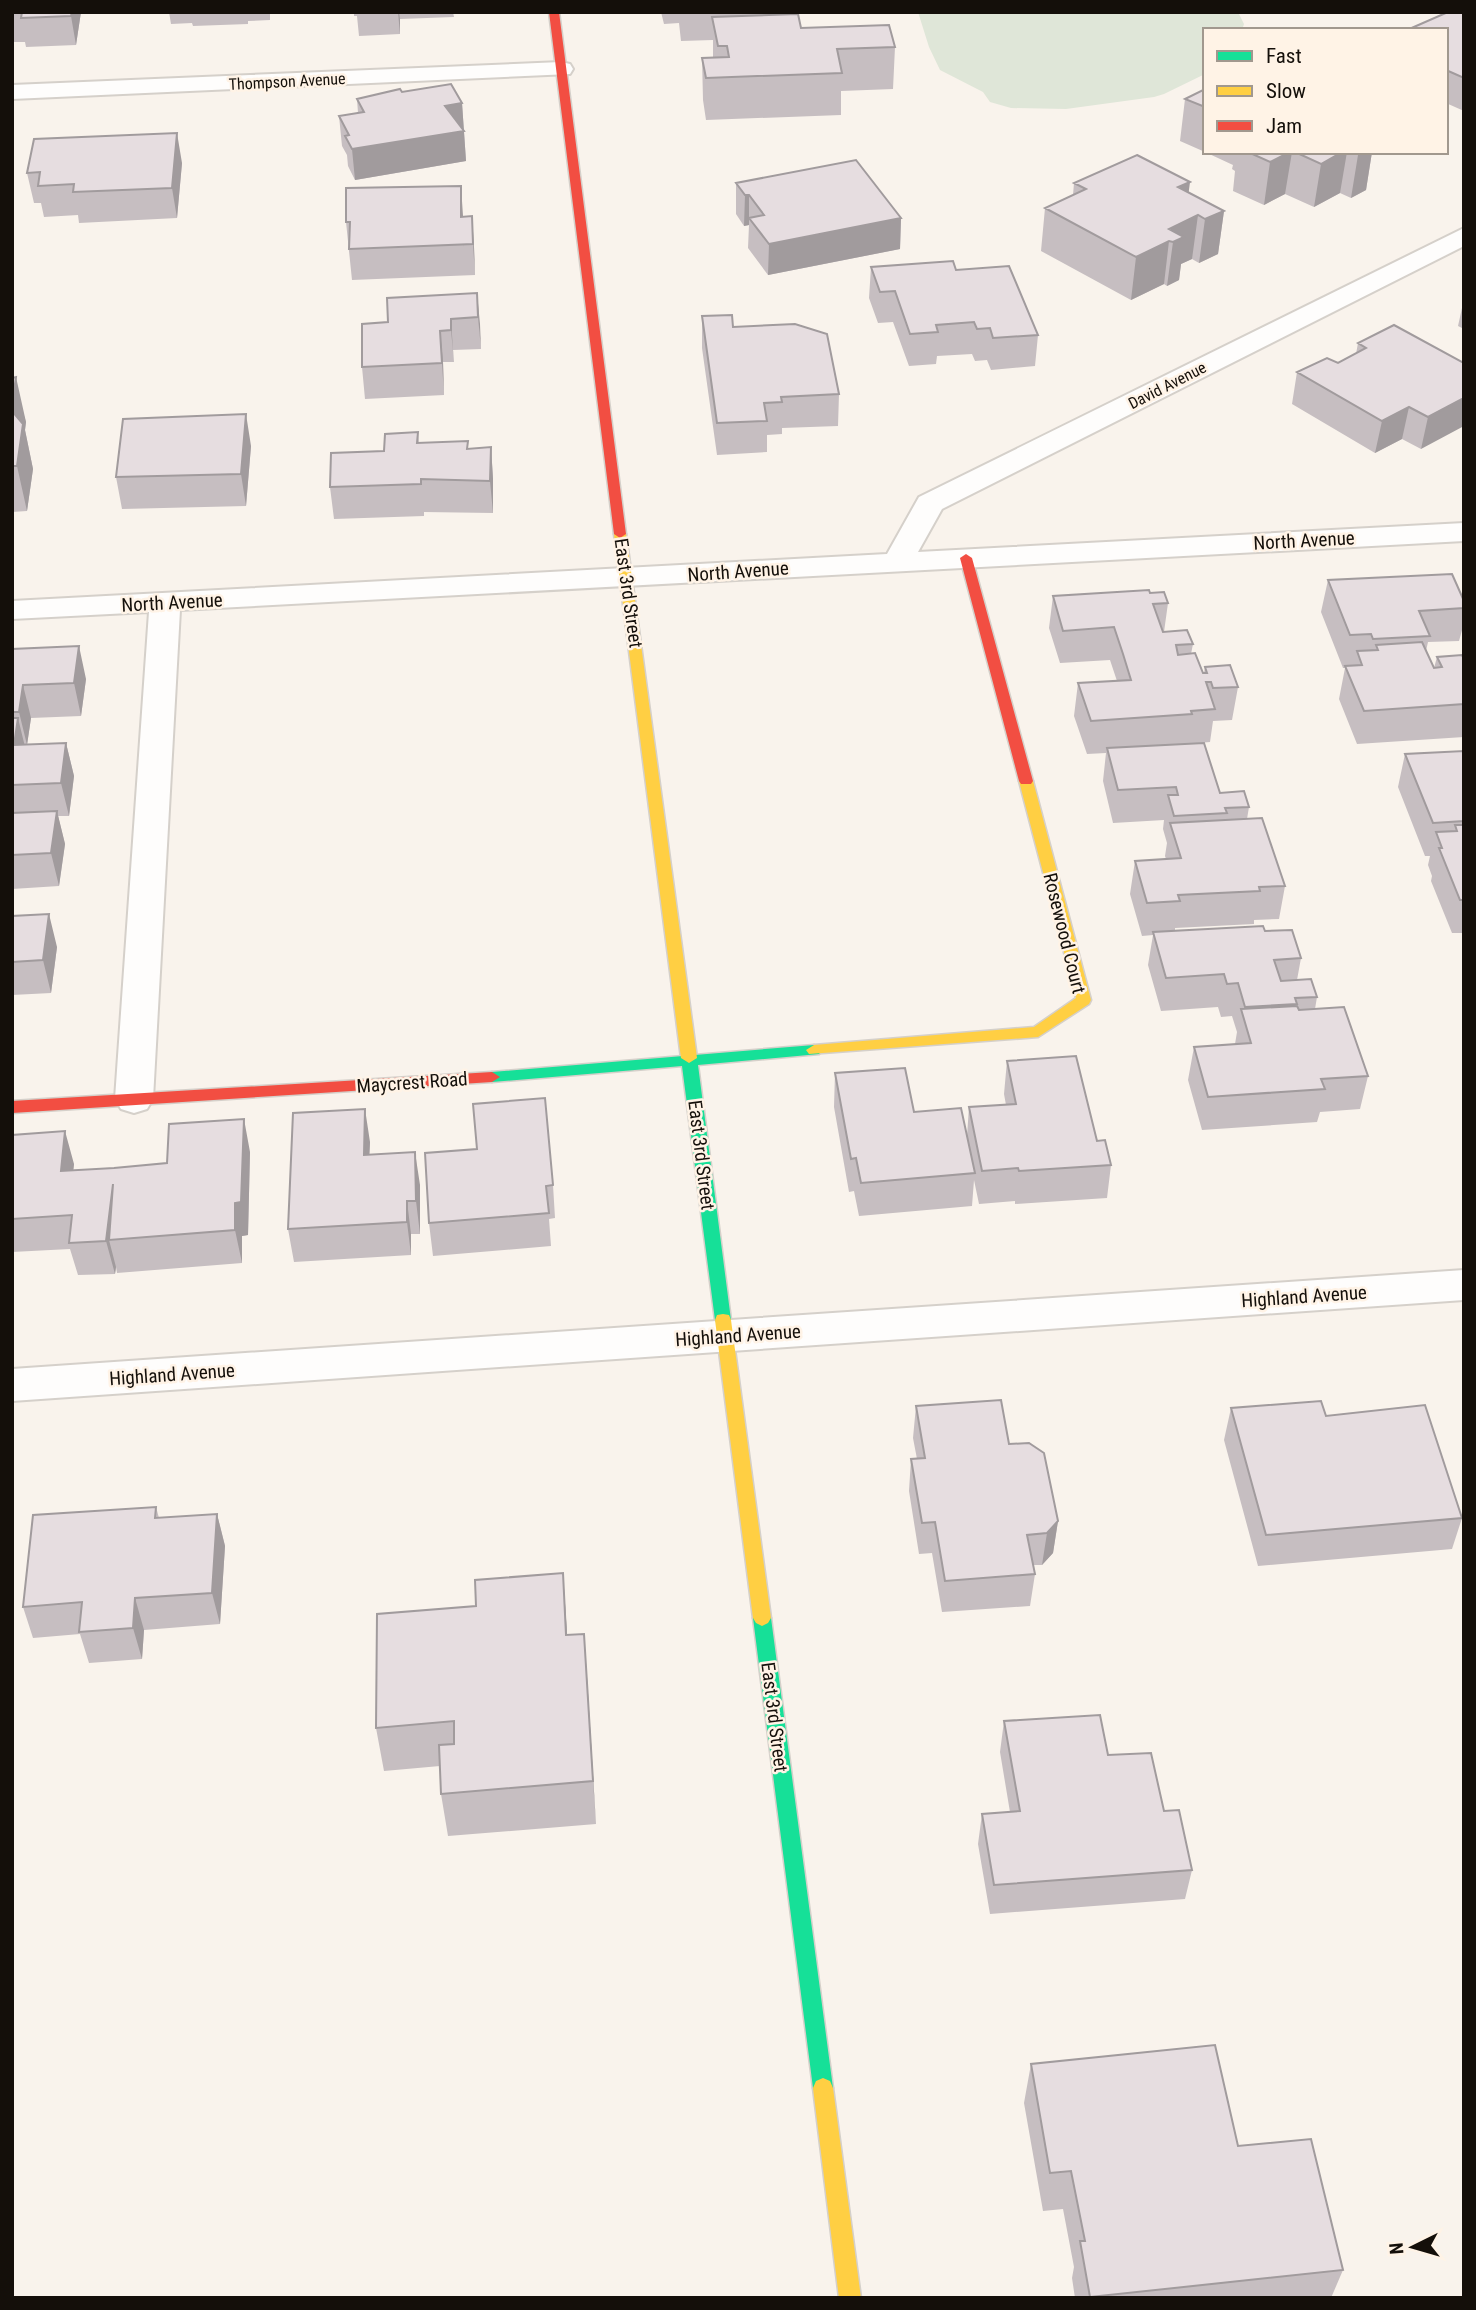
<svg xmlns="http://www.w3.org/2000/svg" width="1476" height="2310" font-family="'Roboto Condensed',sans-serif">
<rect width="100%" height="100%" fill="#f9f3ec"/>
<!-- green -->
<path fill="#dfe6d8" d="M918,12H1238L1244,24L1242,30H1205V74L1164,94L1154,97L1066,109L1011,108L990,102L983,92L940,70L929,47Z"/>
<g fill="none" stroke-linecap="round" stroke-linejoin="round">
<defs>
<path id="street" d="M561,62L570,64L573,69L570,74L12,99V85Z
M1464,228V246L942,509L918,552L1464,523V541L180,610L153,1099L147,1109L134,1113L121,1109L115,1099L149,612L12,619V601L887,554L919,497Z
M1464,1270V1300L12,1401V1369Z"/>
<path id="fast" d="M814,1045L822,1050L819,1054L698,1065L731,1320L729,1325H717L715,1320L682,1066L492,1082L484,1077L492,1072L683,1056L689,1053L695,1055Z
M762,1610L768,1613L771,1618L833,2088L830,2095L823,2098L816,2095L813,2088L753,1618L756,1613Z"/>
<path id="slow" d="M620,530L626,534L697,1058L689,1063L681,1058L614,534Z
M1026,777L1033,781L1091,1000L1089,1004L1038,1037L809,1054L806,1050L814,1045L1034,1027L1076,998L1019,781Z
M723,1314L729,1315L731,1320L771,1618L768,1623L762,1626L756,1623L753,1618L715,1320L717,1315Z
M823,2078L830,2081L833,2088L861,2298H839L813,2088L816,2081Z"/>
<path id="jam" d="M549,12H559L626,534L620,538L614,534Z
M966,554L972,558L1033,781L1031,784H1021L1019,781L960,558Z
M492,1072L500,1077L492,1082L12,1113V1101Z"/>
</defs>
<!-- street casing -->
<use href="#street" stroke="#d5d0ca" stroke-width="4"/>
<!-- fast casing -->
<use href="#fast" stroke="#d5d0ca" stroke-width="3"/>
<!-- slow casing -->
<use href="#slow" stroke="#d5d0ca" stroke-width="3"/>
<!-- jam casing -->
<use href="#jam" stroke="#d5d0ca" stroke-width="3"/>
<!-- street -->
<use href="#street" fill="#fefdfc" fill-rule="evenodd"/>
<!-- fast -->
<use href="#fast" fill="#16e098" fill-rule="evenodd"/>
<!-- slow -->
<use href="#slow" fill="#ffcf43" fill-rule="evenodd"/>
<!-- jam -->
<use href="#jam" fill="#f24e42" fill-rule="evenodd"/>
</g>
<!-- wall -->
<path fill="#c6bec1" d="M12,12H81L76,45L26,47L25,42H12Z
M169,12H270V20L248,21V24L193,26L192,23L171,24Z
M354,12H453L454,17L400,19V34L359,36L357,16H354Z
M661,12H778V15L801,28L895,47L893,89L841,91V115L706,120L703,100L702,58L713,57V40L681,41L679,23L664,24Z
M1464,12V111L1446,103V30Z
M1205,89V152L1180,141L1185,99Z
M402,92L462,103L466,161L355,180L348,166L347,155L342,146L339,116L358,113L357,99Z
M1205,152H1372L1366,190L1351,198L1340,193L1314,207L1285,194L1264,205L1233,191L1235,171L1232,169L1233,165Z
M182,163L177,218L79,223L78,215L44,217L41,203H34L27,173Z
M736,183L901,218L900,249L768,275L748,248L749,225L744,226L736,214Z
M1074,183L1188,192L1224,211L1218,254L1199,263L1192,259L1181,264L1179,280L1167,286L1164,284L1131,300L1041,251L1045,208L1073,195Z
M463,217L474,247L475,275L352,280L346,222Z
M871,267L956,270L1038,335L1035,366L991,370L987,360L975,361L972,354L937,356L936,364L909,366L893,322L878,323L869,298Z
M477,293L481,349L453,350L454,362H443L444,395L365,399L362,367L388,322Z
M1464,299V329L1458,326Z
M702,316L733,327L839,394L838,426L782,428V434L767,435V452L717,455L702,348Z
M1358,343L1464,363L1421,449L1402,439L1375,453L1292,404L1297,372L1338,363L1356,354Z
M12,378L26,422L25,430L33,469L27,511L12,512Z
M418,432L419,443L468,441V449L491,447L493,479V513L424,512V516L334,519L330,487L384,451Z
M251,446L246,506L122,509L116,477Z
M1328,580L1464,601V623L1459,641L1428,642L1426,651L1434,668L1437,657L1464,659V737L1357,744L1339,699L1345,668H1343L1321,612Z
M1150,593L1168,603L1164,632L1193,644L1191,654L1203,673H1204L1205,667L1238,687L1232,720L1213,721L1210,742L1187,744L1220,793L1249,807L1247,819L1285,886L1279,919L1254,920V924L1175,928V931H1265L1301,958L1297,980L1317,997L1315,1009L1368,1076L1360,1109L1320,1112L1317,1122L1202,1130L1188,1080L1194,1047L1235,1044L1237,1032L1232,1016L1221,1017L1218,1007L1161,1011L1148,965L1153,935L1142,936L1130,894L1135,861L1166,859L1165,856L1167,843L1163,829L1164,820L1113,823L1103,781L1106,753L1087,754L1074,716L1078,683L1117,681L1110,660L1060,663L1049,628L1053,596Z
M12,649L86,679L81,716L31,718L27,745L66,743L74,776L69,816H58L65,844L59,886L12,889Z
M1464,751V933H1452L1431,881L1432,876L1428,865L1430,856H1425L1398,787L1405,754Z
M12,916L57,947L51,993L12,995Z
M1007,1061L1097,1141L1111,1165L1107,1198L1015,1204V1201L979,1204L974,1180L972,1206L859,1216L854,1191L849,1192L834,1107L835,1073L967,1136L969,1107L1006,1105L1004,1094Z
M12,1135L74,1164L73,1170L114,1168L167,1163L250,1152L248,1235L242,1236V1263L117,1273L116,1267L115,1274L78,1275L70,1249L12,1252Z
M370,1142L369,1155L420,1185V1234H411V1255L294,1262L288,1229Z
M425,1153L553,1185L555,1218L549,1219L551,1246L433,1256L429,1223Z
M916,1406L1009,1444L1058,1521L1053,1553L1042,1565H1033L1035,1574L1030,1606L942,1612L932,1553L919,1554L909,1491L911,1459H917L913,1438Z
M1231,1408L1326,1416L1462,1518L1452,1549L1258,1566L1224,1440Z
M156,1507L159,1518L217,1514L225,1546L220,1624L144,1630L142,1659L89,1663L80,1634L33,1638L23,1607Z
M563,1573L567,1635L587,1677L596,1824L448,1836L441,1794L440,1766L384,1771L376,1728L476,1606Z
M1004,1721L1108,1755L1164,1811L1192,1870L1185,1899L990,1914L978,1844L982,1814L1010,1812L1000,1752Z
M1031,2064L1238,2146L1343,2270L1331,2298H1075L1072,2278L1074,2267L1063,2209L1043,2211L1024,2103Z"/>
<!-- shaded-wall -->
<path fill="#a19b9d" d="M72,12H81L76,45L71,16Z
M398,12H399L400,19V34Z
M462,103L466,161L355,180L352,149L445,106Z
M177,133L182,163L177,218L172,188Z
M1290,152H1292L1285,194L1264,205L1270,162Z
M1331,152H1347L1340,193L1314,207L1321,164Z
M1353,152H1372L1366,190L1351,198L1358,155Z
M1190,182L1185,221L1198,215L1192,259L1181,264L1179,280L1167,286L1173,242L1169,241L1164,284L1131,300L1136,257L1178,187Z
M461,186L463,216L464,247L461,217Z
M745,195H749V225L744,226Z
M1224,211L1218,254L1199,263L1205,219Z
M472,216L474,247L475,275L473,244Z
M901,218L900,249L768,275L769,244Z
M477,293L480,324L481,349L478,317Z
M451,319L453,350L454,362L451,330Z
M440,331L443,362L444,395Z
M16,377L26,422L25,430L33,469L27,511L17,466L12,414V405Z
M1464,398V426L1421,449L1428,417Z
M1409,407L1402,439L1375,453L1382,421Z
M246,414L251,446L246,506L241,474Z
M491,447L493,479V513L490,481Z
M79,646L86,679L81,716L74,683Z
M23,685L31,718L27,745L19,712Z
M18,718L26,751L14,745Z
M66,743L74,776L69,816L61,783Z
M57,811L65,844L59,886L51,853Z
M49,914L57,947L51,993L43,960Z
M365,1109L370,1142L368,1188L364,1155Z
M244,1119L250,1152L248,1235L242,1236V1263L235,1230V1203Z
M65,1131L74,1164L70,1204L61,1171Z
M415,1152L420,1185V1234L416,1201Z
M113,1184L109,1240L116,1267L115,1274L106,1241Z
M407,1201L411,1234V1255L407,1222Z
M217,1514L225,1546L220,1624L212,1593Z
M1058,1521L1053,1553L1042,1565L1047,1533Z
M563,1573L566,1618L570,1679L566,1635Z
M135,1598L144,1630L142,1659L133,1628Z
M584,1634L587,1677L596,1824L593,1781Z"/>
<!-- building -->
<path fill="#e6dde0" stroke="#a19b9d" stroke-width="2" d="M22,12H72L71,16L21,18Z
M1448,12H1464V78L1446,70V30H1407Z
M798,14L801,28L889,25L895,47L837,49L842,73L706,78L702,58L729,57L727,46H718L712,17Z
M451,84L462,103L445,106L464,131L352,149L345,136L349,135L339,116L364,112L357,99L400,89L402,92Z
M1205,89V107L1185,99Z
M177,133L172,188L73,192L74,184L38,186L40,172L27,173L34,139Z
M1248,152H1290L1270,162Z
M1295,152H1342L1321,164Z
M1137,155L1190,182L1178,187L1224,211L1205,219L1198,215L1169,229L1184,237L1173,242L1169,241L1136,257L1045,208L1086,189L1074,183Z
M856,160L901,218L769,244L749,218L764,215L749,195H745L736,183Z
M461,186V217L472,216L473,244L349,249L350,222H346V188Z
M953,261L956,270L1009,266L1038,335L993,338L990,328L977,329L974,322L936,325L938,332L910,334L895,291L880,292L871,267Z
M477,293L478,317L451,319V330L440,331L442,363L362,367V324L388,322L387,298Z
M732,315L733,327L795,324L827,334L839,394L781,397L782,402L764,403L767,421L717,423L702,316Z
M1394,325L1464,363V398L1428,417L1409,407L1382,421L1297,372L1327,358L1338,363L1366,348L1358,343Z
M16,377L12,405V378Z
M12,411L23,424L17,466H12Z
M246,414L241,474L116,477L123,419Z
M418,432L417,443L468,441L467,449L491,447L490,481L421,479V484L330,487L331,453L384,451L385,434Z
M1452,574L1464,601V608L1419,611L1430,636L1373,639L1371,634L1350,635L1328,580Z
M1149,590L1150,593L1164,592L1168,603L1153,604L1163,632L1187,630L1193,644L1176,645L1178,655L1195,653L1203,673H1207L1205,667L1230,665L1238,687L1213,688L1211,682H1206L1215,709L1191,711L1192,714L1091,721L1078,683L1131,680L1123,654L1114,627L1063,631L1053,596Z
M1422,642L1434,668L1442,667L1437,657L1462,655L1464,659V704L1364,711L1345,666L1362,665L1357,651L1378,650L1376,645Z
M79,646L74,683L23,685L19,712H12V649Z
M12,718H18L14,745L66,743L61,783L12,785Z
M1204,743L1220,793L1244,791L1249,807L1225,808L1227,813L1174,816L1168,795H1178L1176,787L1118,790L1107,748Z
M1464,751V821L1433,823L1405,754Z
M57,811L51,853L12,855V813Z
M1262,818L1285,886L1259,887L1260,891L1178,895L1180,901L1147,903L1135,861L1181,858L1170,823Z
M1455,825H1464V900H1460L1439,848H1442L1436,832L1457,831Z
M49,914L43,960L12,962V916Z
M1263,926L1265,931L1292,930L1301,958L1274,960L1281,981L1311,979L1317,997L1295,998L1297,1004L1245,1007L1238,983L1227,984L1224,974L1166,978L1153,932Z
M1297,1006L1299,1010L1344,1007L1368,1076L1321,1079L1325,1089L1208,1097L1194,1047L1251,1043L1241,1009Z
M1076,1056L1097,1141L1105,1140L1111,1165L1019,1171L1018,1168L982,1171L969,1107L1016,1104L1007,1061Z
M905,1068L914,1112L961,1108L975,1173L861,1183L856,1158L851,1159L835,1073Z
M545,1098L553,1185L546,1186L549,1213L429,1223L425,1153L477,1149L473,1104Z
M365,1109L364,1155L415,1152L416,1201H407V1222L288,1229L293,1113Z
M244,1119L241,1202L235,1203V1230L109,1240L113,1184L106,1241L69,1243L72,1215L12,1219V1135L65,1131L61,1171L114,1168L167,1163L169,1124Z
M1001,1400L1009,1444L1029,1443L1044,1453L1058,1521L1047,1533L1027,1535L1035,1574L945,1581L935,1522L922,1523L911,1459L925,1458L916,1406Z
M1321,1401L1326,1416L1425,1405L1462,1518L1266,1535L1231,1408Z
M156,1507L155,1518L217,1514L212,1593L135,1598L133,1628L79,1632L82,1602L23,1607L33,1515Z
M563,1573L566,1635L584,1634L593,1781L441,1794L439,1745L454,1744V1721L376,1728L377,1614L476,1606L475,1580Z
M1100,1715L1108,1755L1151,1753L1164,1811L1179,1810L1192,1870L994,1885L982,1814L1020,1811L1004,1721Z
M1215,2045L1238,2146L1311,2139L1343,2270L1090,2297L1080,2241H1085L1071,2171L1050,2173L1031,2064Z"/>
<g text-anchor="middle" stroke-width="5" stroke-linejoin="round" paint-order="stroke">
<!-- far-street labels -->
<g font-size="16" fill="#140f0a" stroke="#fff3e6">
<text transform="translate(287 81) rotate(-3)" y="6">Thompson Avenue</text>
<text transform="translate(1167 385) rotate(-27)" y="6">David Avenue</text>
</g>
<!-- street labels -->
<g font-size="19" fill="#140f0a" stroke="#fff3e6">
<text transform="translate(1304 540) rotate(-3)" y="7">North Avenue</text>
<text transform="translate(738 571) rotate(-4)" y="7">North Avenue</text>
<text transform="translate(629 593) rotate(82)" y="7">East 3rd Street</text>
<text transform="translate(172 602) rotate(-3)" y="7">North Avenue</text>
<text transform="translate(1065 933) rotate(76)" y="7">Rosewood Court</text>
<text transform="translate(412 1082) rotate(-4)" y="7">Maycrest Road</text>
<text transform="translate(702 1155) rotate(83)" y="7">East 3rd Street</text>
<text transform="translate(1304 1296) rotate(-4)" y="7">Highland Avenue</text>
<text transform="translate(738 1335) rotate(-4)" y="7">Highland Avenue</text>
<text transform="translate(172 1374) rotate(-4)" y="7">Highland Avenue</text>
<text transform="translate(775 1717) rotate(83)" y="7">East 3rd Street</text>
</g>
</g>
<!-- border -->
<rect width="1476" height="2310" fill="none" stroke="#140f0a" stroke-width="28"/>
<!-- legend -->
<rect x="1203" y="28" width="245" height="126" fill="#fff3e6" stroke="#a1988e" stroke-width="2"/>
<rect x="1217" y="51" width="35" height="10" fill="#16e098" stroke="#a1988e" stroke-width="2"/>
<text x="1266" y="63" font-size="21" fill="#140f0a">Fast</text>
<rect x="1217" y="86" width="35" height="10" fill="#ffcf43" stroke="#a1988e" stroke-width="2"/>
<text x="1266" y="98" font-size="21" fill="#140f0a">Slow</text>
<rect x="1217" y="121" width="35" height="10" fill="#f24e42" stroke="#a1988e" stroke-width="2"/>
<text x="1266" y="133" font-size="21" fill="#140f0a">Jam</text>
<!-- north arrow -->
<g transform="translate(1413 2247) rotate(265)" stroke="#fff3e6" stroke-width="5" paint-order="stroke">
<path d="M0-5L12 26L0 18L-12 26Z" fill="#140f0a"/>
<text y="-10" font-size="19" font-weight="bold" text-anchor="middle" fill="#140f0a">N</text>
</g>
</svg>
